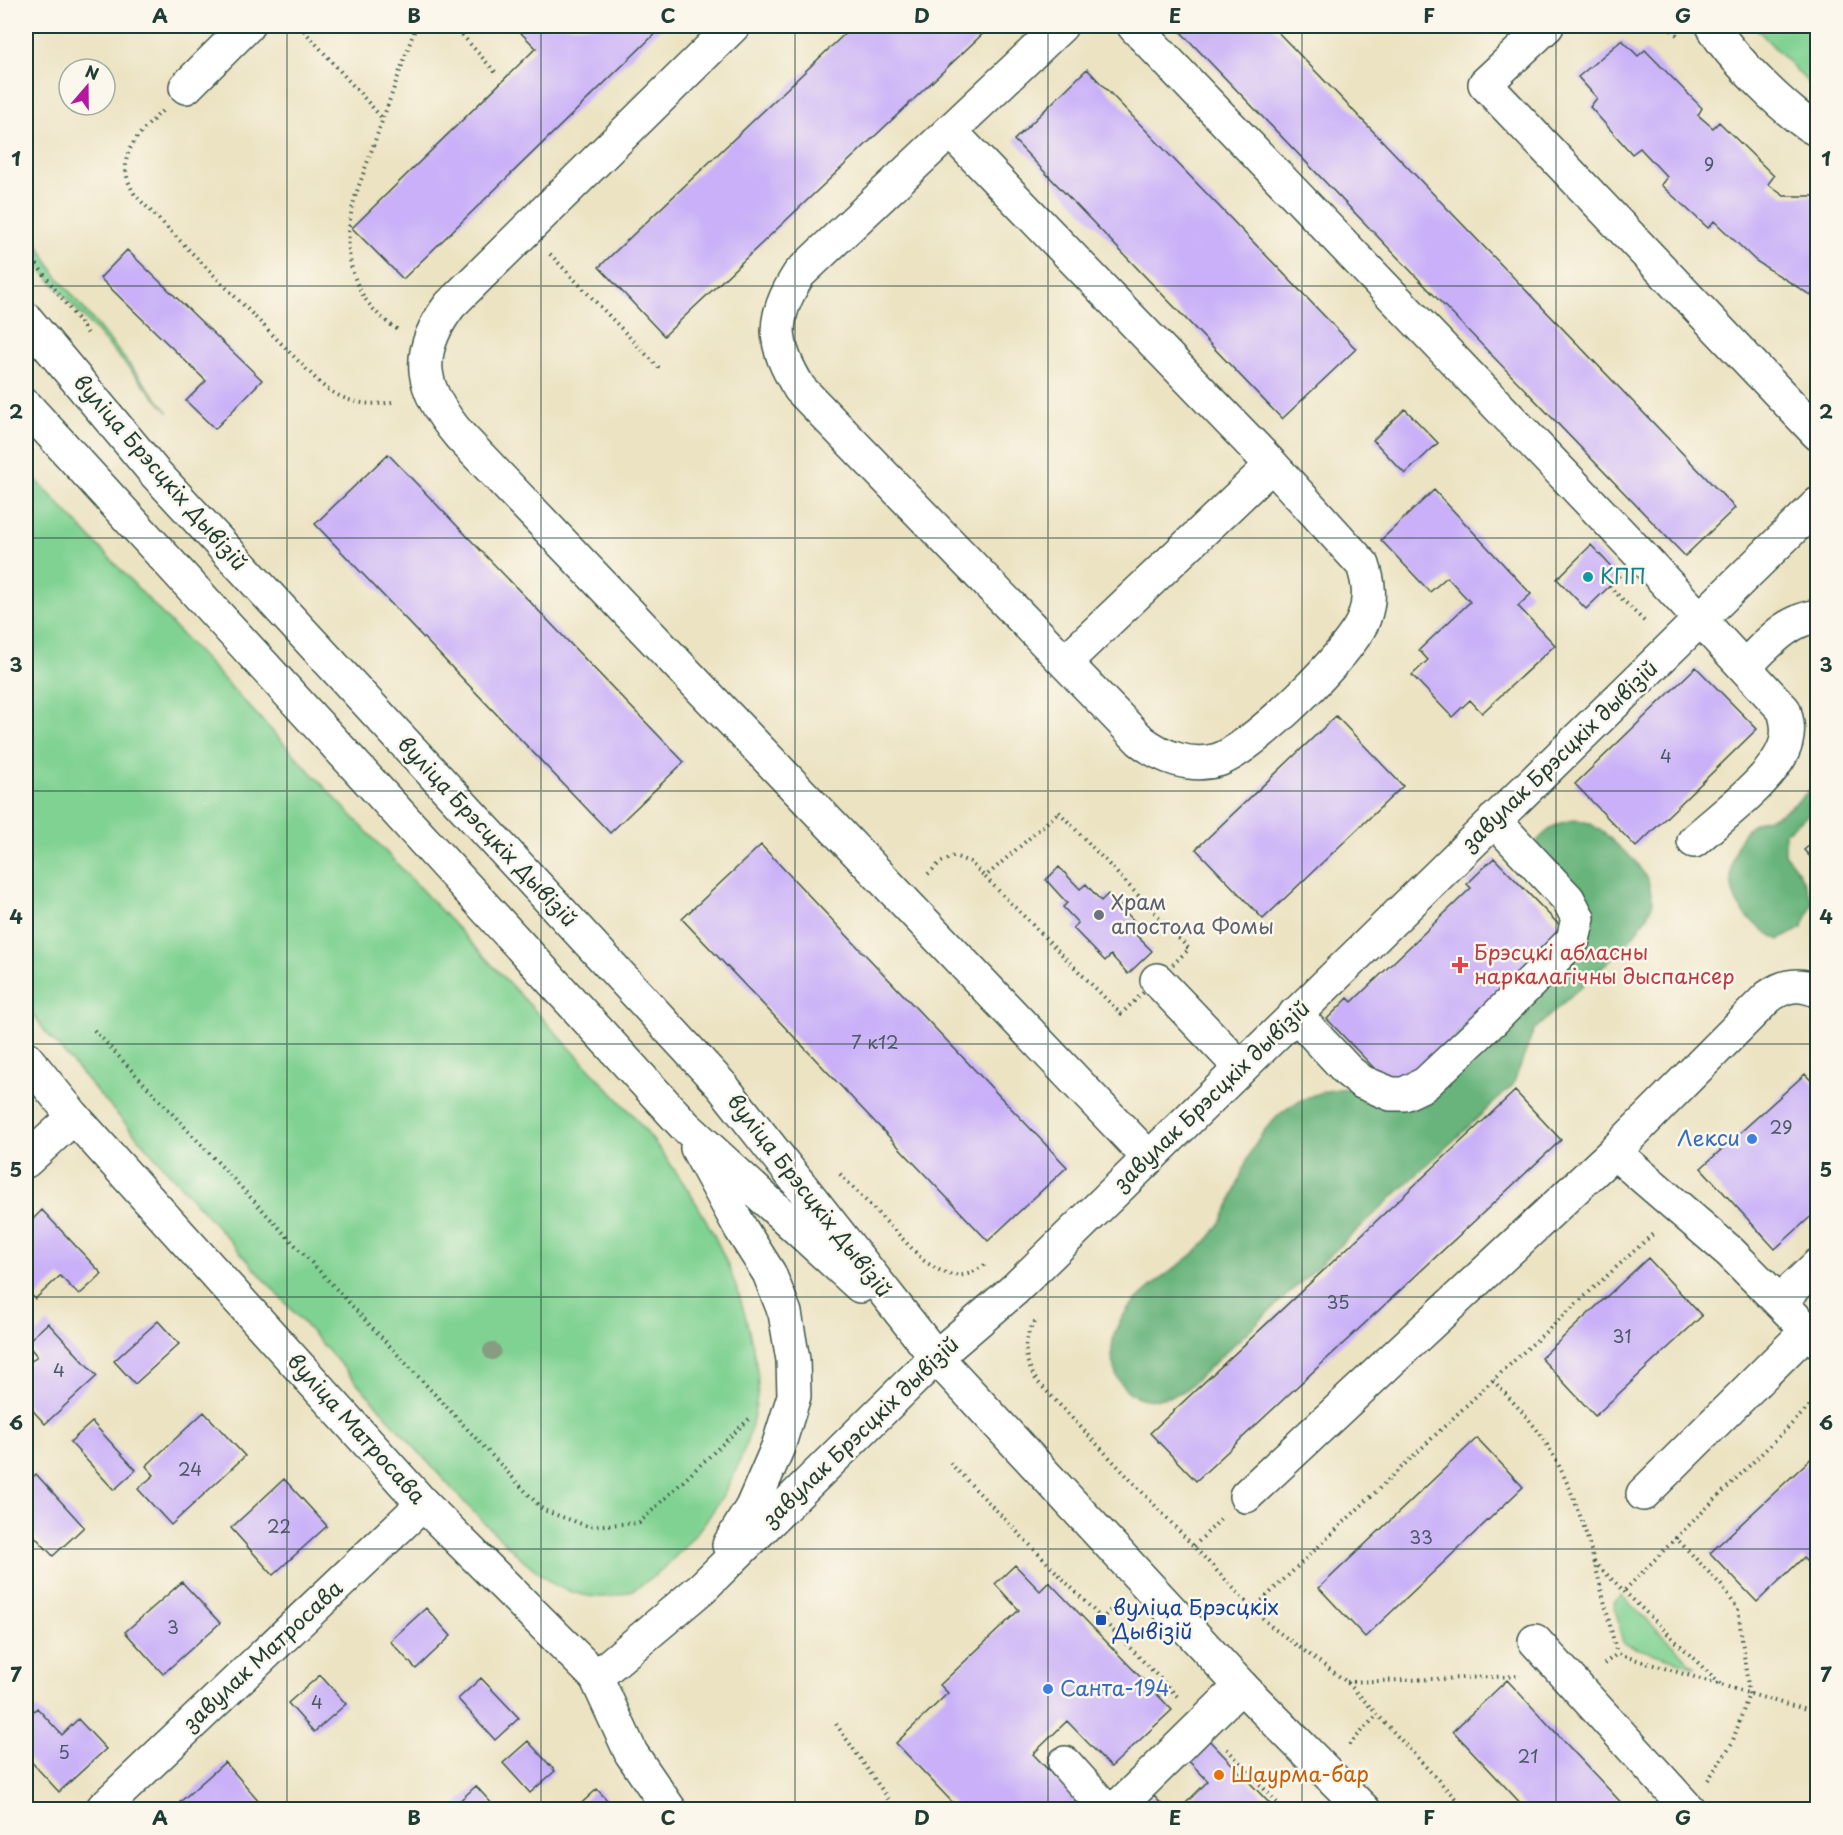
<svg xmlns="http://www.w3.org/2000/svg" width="1843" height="1835" font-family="'Playpen Sans',sans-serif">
<rect width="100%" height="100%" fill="#fbf7ec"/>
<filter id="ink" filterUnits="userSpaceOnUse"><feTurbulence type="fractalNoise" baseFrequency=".0167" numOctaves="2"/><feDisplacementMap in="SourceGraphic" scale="12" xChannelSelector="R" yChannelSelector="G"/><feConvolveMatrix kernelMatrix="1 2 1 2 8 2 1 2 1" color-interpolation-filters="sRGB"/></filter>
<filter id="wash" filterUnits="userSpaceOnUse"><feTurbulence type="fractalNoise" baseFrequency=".008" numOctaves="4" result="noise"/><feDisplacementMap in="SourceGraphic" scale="24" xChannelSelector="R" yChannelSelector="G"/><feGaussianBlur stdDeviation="1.35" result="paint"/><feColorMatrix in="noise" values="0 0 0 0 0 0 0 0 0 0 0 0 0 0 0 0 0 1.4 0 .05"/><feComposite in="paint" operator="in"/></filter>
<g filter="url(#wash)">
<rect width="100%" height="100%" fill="#ece3c2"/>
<!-- green -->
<path fill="#80d292" stroke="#508863" stroke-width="1.5" d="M1754,26H1817V92Z
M26,224L56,275L169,413L26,253Z
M26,469L633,1115C689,1184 732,1251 751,1339C755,1357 760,1379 757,1397C749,1460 719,1512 675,1557C638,1594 609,1609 559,1587C549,1583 541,1574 533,1568C488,1530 448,1485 409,1441C306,1326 202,1210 99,1094L44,1030L26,1003Z
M1621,1595L1696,1667L1623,1644L1614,1603Z"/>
<!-- forest -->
<path fill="#68b47c" stroke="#447858" stroke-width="1.5" d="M1817,781V809L1785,832V854L1799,872L1813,902L1802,928L1779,940C1748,923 1726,902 1732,864C1734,853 1738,838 1746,830C1756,819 1771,819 1783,812C1796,804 1808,793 1817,781Z
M1577,820L1589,823L1604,833L1635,861L1648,880L1653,903L1646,918L1627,944L1534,1030L1513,1085L1184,1391C1171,1396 1159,1401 1145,1399C1112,1393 1105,1350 1118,1325C1138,1285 1186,1268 1213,1234C1230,1212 1236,1185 1247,1160C1268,1112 1309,1086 1361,1088L1581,942L1537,850L1538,840C1551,827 1559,821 1577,820Z"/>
<g id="blocks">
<!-- building -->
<path fill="#c9b0f8" d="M514,26H663L403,279L352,228L536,48Z
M853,26H991L664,336L599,267Z
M1175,26H1272L1735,508L1685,556Z
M1622,40L1638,56L1645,50L1702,108L1698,115L1713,128L1719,122L1774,176L1768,184L1784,196H1818V293L1810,295L1756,261L1714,221L1708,228L1661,185L1667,177L1640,148L1632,154L1590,107L1597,98L1578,77Z
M1087,69L1356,349L1282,419L1014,140Z
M127,250L262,380L215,429L186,401L206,381L100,278Z
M1405,409L1438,443L1405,474L1373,440Z
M388,454L684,762L610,833L315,524Z
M1434,490L1531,594L1518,606L1555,645L1482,713L1470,700L1452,717L1412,675L1428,660L1419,650L1470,602L1447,577L1430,592L1381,540Z
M1591,545L1620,576L1586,609L1557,579Z
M1696,667L1757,729L1636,847L1575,784Z
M1336,716L1403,786L1263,919L1196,849Z
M1818,838V865L1804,850Z
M761,845L1067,1167L988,1241L682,919Z
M1494,858L1565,931L1397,1092L1327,1019L1348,998L1352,1002L1471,888L1467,884Z
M1059,867L1080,889L1086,884L1101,901L1108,894L1141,928L1135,934L1152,951L1128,974L1111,955L1105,961L1073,928L1078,923L1063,907L1067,903L1046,880Z
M1805,1074L1818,1088V1210L1775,1249L1701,1168Z
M1515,1091L1561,1140L1196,1481L1150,1433Z
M42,1210L102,1274L79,1295L60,1276L35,1299L26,1289V1226Z
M1648,1258L1702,1316L1595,1416L1541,1358Z
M158,1321L179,1344L135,1384L114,1361Z
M48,1323L97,1376L45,1424L26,1403V1366L37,1356L26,1343Z
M204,1412L245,1456L171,1525L138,1489L154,1475L146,1466Z
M92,1422L136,1470L114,1490L70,1442Z
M1477,1438L1523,1487L1365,1637L1319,1588Z
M1818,1452V1572L1803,1558L1757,1602L1710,1553Z
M36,1474L84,1527L53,1556L26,1527V1484Z
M284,1479L327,1526L273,1575L231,1528Z
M1015,1565L1040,1591L1049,1582L1172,1710L1111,1767L1067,1721L1033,1754L1082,1805L1077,1810H949L954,1804L896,1743L948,1693L940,1685L1019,1610L995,1584Z
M182,1582L220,1623L163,1674L125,1632Z
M426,1608L451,1636L416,1669L390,1641Z
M320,1675L346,1704L314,1732L288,1703Z
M481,1678L519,1718L495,1740L458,1699Z
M1507,1680L1546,1722L1628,1810H1527L1453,1731Z
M37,1708L62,1735L78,1719L106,1749L59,1792L26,1756V1718Z
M1202,1733L1276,1810H1179L1208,1781L1181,1753Z
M528,1741L555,1771L530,1793L503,1763Z
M225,1762L267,1810H187L180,1802Z
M476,1786L493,1805L488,1810H461L456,1804Z
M597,1789L616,1810H574Z
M1154,1796L1167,1810H1139Z"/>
</g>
</g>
<g filter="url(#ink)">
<use href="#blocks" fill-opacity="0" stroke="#3e5649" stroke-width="1.5"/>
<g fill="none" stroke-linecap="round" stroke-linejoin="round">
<defs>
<path id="minor" d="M733,26L450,305C412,355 421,390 460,436L1149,1158
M1134,26L1634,548L1784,710C1787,721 1789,730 1786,742C1778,776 1720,817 1694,841
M1547,26L1485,84L1818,434
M1713,26C1724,50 1793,120 1818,130
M186,87L247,26
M951,132L1272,465L1363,565C1369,583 1371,599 1364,618C1353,651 1251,750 1218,760C1191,768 1162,757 1141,741L800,389C772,344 770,319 799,274L1061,26
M1065,662L1272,465
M1745,666C1767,645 1786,620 1818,616
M1157,980L1241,1068
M1295,1014L1348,1071L1362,1082L1391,1094H1404L1425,1084L1492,1021L1573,940L1578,918L1568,899L1494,820
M1614,1152L1730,1252L1818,1341
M26,1161L74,1117
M1780,1301L1818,1265
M936,1357L1015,1289L1818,504
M1643,1494L1807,1331
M1246,1496L1614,1152L1768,997C1784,985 1799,982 1818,991
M1535,1641L1689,1810
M596,1677L631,1753L670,1810
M1065,1763L1107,1810
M103,1808L423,1504
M1115,1810L1241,1686"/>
<path id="major" d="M26,319L155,473L722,1086L936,1357L1241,1686L1364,1810
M26,406L685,1126L860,1286
M26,1058L74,1117L423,1504L596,1677L703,1587L936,1357
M697,1148L741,1229L769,1273L785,1313L793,1360L794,1396L778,1447L752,1507L729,1545"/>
</defs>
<!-- minor casing -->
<use href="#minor" stroke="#3e5649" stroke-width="36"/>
<!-- major casing -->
<use href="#major" stroke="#3e5649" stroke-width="36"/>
<!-- path -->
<path stroke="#3e5649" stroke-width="4" stroke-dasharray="1.5 4.5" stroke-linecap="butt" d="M300,26L382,118
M454,26L497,74
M1667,26L1678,36
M162,111C136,137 112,157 135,195L322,385C343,402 370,408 396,401
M26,250L89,335
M550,254L661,370
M397,329C348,298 340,246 356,194L416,26
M1609,586L1646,623
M1059,812L1189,949L1121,1014L985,877Z
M928,874L941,862L954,856L970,862L985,877
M26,962L33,958
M94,1030L543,1510L587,1526L639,1523L749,1419
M840,1174L923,1260C947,1277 962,1282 986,1264
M1035,1322C1020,1342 1025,1362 1037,1381L1253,1609L1273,1628L1347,1682L1466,1810
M1493,1380C1511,1401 1532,1420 1546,1443C1586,1507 1599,1583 1617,1654
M950,1463L1179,1698
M1194,1546L1221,1519
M1594,1562L1720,1684
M1625,1590L1676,1538
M1253,1609L1493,1380L1655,1232
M1101,1620L1117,1603
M1604,1664L1617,1654L1788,1705L1818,1711
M1347,1682L1521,1676
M836,1724L896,1810
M1349,1745L1377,1715
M1227,1749L1284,1810
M1708,1780L1732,1743L1749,1694L1738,1609L1721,1585L1676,1538L1818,1398"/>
<!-- minor -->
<use href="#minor" stroke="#fff" stroke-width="33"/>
<!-- major -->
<use href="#major" stroke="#fff" stroke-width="33"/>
</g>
<!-- trees -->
<circle fill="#889c81" cx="492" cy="1351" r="9"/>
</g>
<!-- grid -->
<path fill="none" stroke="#1f3d34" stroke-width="1.5" stroke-opacity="0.55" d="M287,26V1810M541,26V1810M795,26V1810M1048,26V1810M1302,26V1810M1556,26V1810M26,286H1818M26,538H1818M26,791H1818M26,1044H1818M26,1297H1818M26,1549H1818"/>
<!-- markers -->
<circle fill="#0f9aa8" stroke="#fbf7ec" stroke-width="2" cx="1588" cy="577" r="6"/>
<circle fill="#6b7280" stroke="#fbf7ec" stroke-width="2" cx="1099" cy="915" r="6"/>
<path fill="#e0444e" stroke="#fbf7ec" stroke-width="2" d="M1457 956h6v6h6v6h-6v6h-6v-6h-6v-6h6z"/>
<g fill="#3f7fe0" stroke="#fbf7ec" stroke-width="2">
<circle cx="1752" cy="1139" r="6"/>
<circle cx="1048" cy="1689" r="6"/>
</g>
<rect fill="#1a4fb4" stroke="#fbf7ec" stroke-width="2" x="1095" y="1614" width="12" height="12" rx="3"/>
<circle fill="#e8710a" stroke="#fbf7ec" stroke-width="2" cx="1219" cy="1775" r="6"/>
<g text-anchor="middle" stroke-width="5" stroke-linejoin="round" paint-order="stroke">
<!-- number labels -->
<g font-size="18" fill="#4a5a65">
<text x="1709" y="171">9</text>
<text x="1666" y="763">4</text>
<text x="875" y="1049">7 к12</text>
<text x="1781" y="1134">29</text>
<text x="1338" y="1309">35</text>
<text x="1622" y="1343">31</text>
<text x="59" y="1377">4</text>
<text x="190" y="1476">24</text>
<text x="279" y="1533">22</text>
<text x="1421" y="1544">33</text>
<text x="173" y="1634">3</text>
<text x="317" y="1709">4</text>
<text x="64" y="1759">5</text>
<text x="1528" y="1763">21</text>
</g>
<!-- street labels -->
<g font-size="21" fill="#1f3d34" stroke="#fbf7ec">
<text transform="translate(160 473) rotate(49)" y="7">вуліца Брэсцкіх Дывізій</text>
<text transform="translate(1560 756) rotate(-44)" y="7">завулак Брэсцкіх дывізій</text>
<text transform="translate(487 832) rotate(47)" y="7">вуліца Брэсцкіх Дывізій</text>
<text transform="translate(1212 1096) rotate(-44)" y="7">завулак Брэсцкіх дывізій</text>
<text transform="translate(809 1196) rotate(52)" y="7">вуліца Брэсцкіх Дывізій</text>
<text transform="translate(356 1429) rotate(48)" y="7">вуліца Матросава</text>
<text transform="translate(861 1432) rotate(-44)" y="7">завулак Брэсцкіх дывізій</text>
<text transform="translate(263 1656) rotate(-43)" y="7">завулак Матросава</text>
</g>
<!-- culture labels -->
<g font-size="21" fill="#0d838f" stroke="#fbf7ec" text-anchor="start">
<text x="1600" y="584">КПП</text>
</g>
<!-- worship labels -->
<g font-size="21" fill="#5b616d" stroke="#fbf7ec" text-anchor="start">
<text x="1111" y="910">Храм<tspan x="1111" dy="24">апостола Фомы</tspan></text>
</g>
<!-- health labels -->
<g font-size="21" fill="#be3a42" stroke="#fbf7ec" text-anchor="start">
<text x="1474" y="960">Брэсцкі абласны<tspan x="1474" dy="24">наркалагічны дыспансер</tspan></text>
</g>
<!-- shop labels -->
<g font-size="21" fill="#366cbe" stroke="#fbf7ec" text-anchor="end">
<text x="1740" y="1146">Лекси</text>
<text x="1060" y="1696" text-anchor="start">Санта-194</text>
</g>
<!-- transit labels -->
<g font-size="21" fill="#164399" stroke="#fbf7ec" text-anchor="start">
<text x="1113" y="1615">вуліца Брэсцкіх<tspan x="1113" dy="24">Дывізій</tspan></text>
</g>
<!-- food labels -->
<g font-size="21" fill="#c56008" stroke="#fbf7ec" text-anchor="start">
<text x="1231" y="1782">Шаурма-бар</text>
</g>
</g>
<!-- margin -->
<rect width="1843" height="1835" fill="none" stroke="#fbf7ec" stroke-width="66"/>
<!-- north arrow -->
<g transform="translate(87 87) rotate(20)"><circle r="28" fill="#fbf7ec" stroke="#a3ada2" stroke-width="1.5"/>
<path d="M0-4.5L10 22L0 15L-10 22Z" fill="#b5179e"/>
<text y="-9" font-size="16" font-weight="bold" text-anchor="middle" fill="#1f3d34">N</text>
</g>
<rect x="33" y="33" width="1777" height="1769" fill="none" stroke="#1f3d34" stroke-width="2"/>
<g font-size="20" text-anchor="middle" font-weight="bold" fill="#1f3d34">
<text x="160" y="23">A</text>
<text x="414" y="23">B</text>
<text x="668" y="23">C</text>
<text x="922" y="23">D</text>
<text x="1175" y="23">E</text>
<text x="1429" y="23">F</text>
<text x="1683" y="23">G</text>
<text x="16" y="166">1</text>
<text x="1826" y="166">1</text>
<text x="16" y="419">2</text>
<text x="1826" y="419">2</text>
<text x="16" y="672">3</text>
<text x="1826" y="672">3</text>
<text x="16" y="924">4</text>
<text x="1826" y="924">4</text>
<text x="16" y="1177">5</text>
<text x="1826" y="1177">5</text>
<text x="16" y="1430">6</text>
<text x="1826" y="1430">6</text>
<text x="16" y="1682">7</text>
<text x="1826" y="1682">7</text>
<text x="160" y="1825">A</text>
<text x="414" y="1825">B</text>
<text x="668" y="1825">C</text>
<text x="922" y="1825">D</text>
<text x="1175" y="1825">E</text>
<text x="1429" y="1825">F</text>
<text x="1683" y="1825">G</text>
</g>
</svg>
